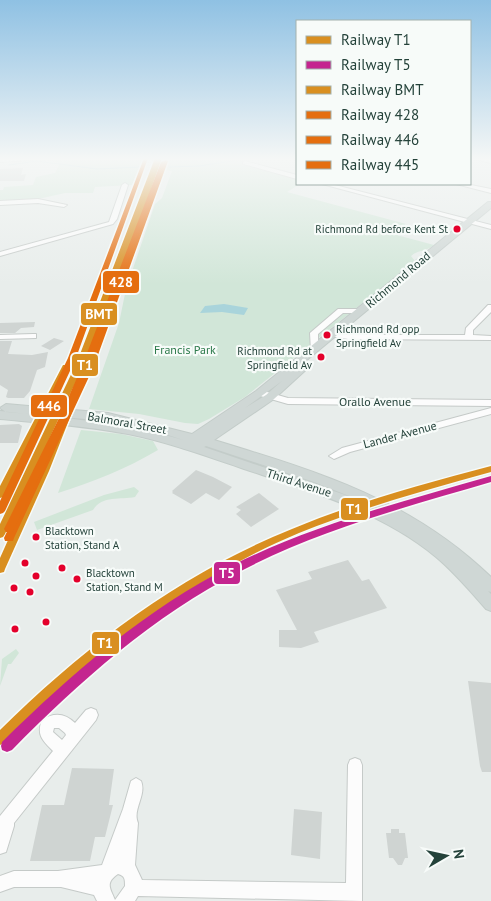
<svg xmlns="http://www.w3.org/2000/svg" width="491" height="901" font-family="'PT Sans',sans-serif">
<rect width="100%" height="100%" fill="#e8edeb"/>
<!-- green -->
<path fill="#d1e6d8" d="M59,158H143L132,185L95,187L93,193H65L29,201L0,202V190H3L4,187L33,185L36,177L55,173L60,163L44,160L16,161L55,160Z
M169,158H264L252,160L242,165L297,179V184H300L287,192L406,224L393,234L434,245C424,253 419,249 411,256L415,261L245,397L209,419L198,424L185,423L139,414L89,409L119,323L126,289L155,204L162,198L172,171L162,169Z
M81,430L121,434L153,441L158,450C126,469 93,482 58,493Z
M134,487L139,491L135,497C121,500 102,495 93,510L37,530L34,522L104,495Z
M16,649L19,653L11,664H8L0,686L2,659Z"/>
<!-- water -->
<path fill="#a9d4db" d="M224,304L248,308L244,315L222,312L200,313L205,306Z"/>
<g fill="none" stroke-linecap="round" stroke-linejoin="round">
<!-- stream -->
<path stroke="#a9d4db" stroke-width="1" d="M9,165L37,161L97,169L141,167
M169,167L199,166L252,158"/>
</g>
<!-- building -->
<path fill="#cfd4d2" d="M23,168L21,175L26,174L24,181H0V169Z
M35,322L34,327L21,328L15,333H0V323Z
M54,338L64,341L50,350L41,346Z
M0,341H12L8,354L32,355L48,352L45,367L37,370L30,391L24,398H8L6,397L8,390L0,385Z
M19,424L22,426L18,443H0V425Z
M196,470L213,477L232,487L219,500L206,493L191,504L172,493L173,492L172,491Z
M259,493L279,509L251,527L236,514L241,510L236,507Z
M348,560L362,581L369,579L387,608L314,632L319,642L301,648L279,647V630H297L276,590L312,579L308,572Z
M468,681L491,683V772H482L480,766Z
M72,768L114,769L109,805H113L105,837H95L90,861H30L42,805H64Z
M294,809L322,812L320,859L291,855Z
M391,829H399V833H405L408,858H405L402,865H398L393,858H389L386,833H391Z"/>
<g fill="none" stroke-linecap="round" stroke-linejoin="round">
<defs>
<path id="minor" d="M0,158H33L30,160L0,162Z
M471,158L491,159V163Z
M245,161L297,175V179L243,164V162Z
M125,183L128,185L117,219L113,224L0,256V252L109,222L122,185Z
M322,184H331L491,225V229Z
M456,184H466L491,189V193Z
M38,199L67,205L64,207L38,203L0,205V201Z
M488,305H491V312L473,330V335L491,336V340L348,339L330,336L329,334L333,332L348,335H465L466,328Z
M338,309H361L365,311L361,313H343L318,334V349L317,351H311L310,333Z
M33,334H36V338L0,339V335Z
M260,390L288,398L491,400V406L288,404L257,395L255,393L257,391Z
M491,408V414L350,452L334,459L329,456L342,448Z
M91,708L96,710L98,715L96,720L14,823V826L6,852L0,854V816L53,751C43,741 36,735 42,720C54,712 65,713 75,723L86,710ZM54,728H59L65,733L66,735L62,740L53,732Z
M355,758L360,760L362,765V901L138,896L135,901H97L94,895L61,887H14L0,892V876L14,871H58L102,865L123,809L131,781L136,778L141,781C147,795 132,810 138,823L135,865L142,880L346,883L348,765L350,760ZM118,874C125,876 125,879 125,886L115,900C110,888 105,883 118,874Z"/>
<path id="major" d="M488,202H491V208L302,364L308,365L309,367L274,399L214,440C319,472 410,499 491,577V592L488,591L491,594V611L486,609C470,591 455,573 436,557C382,512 310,491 244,469C206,456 168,442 128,434C86,426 43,423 0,419V411C62,418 123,422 183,440L159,432L108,421L6,412L0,408L6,404L108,413L192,434L256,391ZM282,381L266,395L245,408ZM206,446L314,482L354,498L204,447Z"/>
</defs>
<!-- minor casing -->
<use href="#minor" stroke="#c5cac8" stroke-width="2"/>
<!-- major casing -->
<use href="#major" stroke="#c3ccc9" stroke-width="2"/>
<!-- minor -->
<use href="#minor" fill="#fcfcfc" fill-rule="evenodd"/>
<!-- major -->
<use href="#major" fill="#cfd7d5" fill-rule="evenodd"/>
<defs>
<path id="rail-1" d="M158,158H162L74,407L49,471L5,569L4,572L0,573V558L39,471L66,407Z
M63,365H69L70,367L5,495L3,497L0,498V486Z
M491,466V472C426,490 361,508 299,533C185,581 91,656 4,743L0,745V730C85,646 180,574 292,529C356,502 424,484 491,466Z"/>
<path id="rail-2" d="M491,476V482C406,507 319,530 241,571C153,616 80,681 12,750L7,752L2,750L1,746L2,742C72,673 146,609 233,565C315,524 404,501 491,476Z"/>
<path id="rail-3" d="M155,158H159L85,362L5,534L3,537L0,538V524L77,362Z"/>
<path id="rail-4" d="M166,160L168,161L94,366L14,538L13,541H5L4,538L86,366L164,161Z"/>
<path id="rail-5" d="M144,158H148L76,358L5,511L3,513L0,514V501L68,358Z"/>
<path id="rail-6" d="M163,161L165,162L90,366L71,410L14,529L12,532H6L4,529L63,410L82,366L161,162Z"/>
</defs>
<!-- rail-1 casing -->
<use href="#rail-1" stroke="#f7fbf9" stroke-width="3"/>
<!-- rail-2 casing -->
<use href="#rail-2" stroke="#f7fbf9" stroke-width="3"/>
<!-- rail-3 casing -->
<use href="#rail-3" stroke="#f7fbf9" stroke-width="3"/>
<!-- rail-4 casing -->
<use href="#rail-4" stroke="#f7fbf9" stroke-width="3"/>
<!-- rail-5 casing -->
<use href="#rail-5" stroke="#f7fbf9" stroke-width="3"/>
<!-- rail-6 casing -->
<use href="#rail-6" stroke="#f7fbf9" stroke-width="3"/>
<!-- rail-1 -->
<use href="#rail-1" fill="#d98f20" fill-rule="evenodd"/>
<!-- rail-2 -->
<use href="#rail-2" fill="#c4258f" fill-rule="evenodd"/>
<!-- rail-3 -->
<use href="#rail-3" fill="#d98f20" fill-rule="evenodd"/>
<!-- rail-4 -->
<use href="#rail-4" fill="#e56e0f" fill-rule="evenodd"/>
<!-- rail-5 -->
<use href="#rail-5" fill="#e56e0f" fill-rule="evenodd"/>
<!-- rail-6 -->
<use href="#rail-6" fill="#e56e0f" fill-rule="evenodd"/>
</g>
<!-- sky -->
<linearGradient id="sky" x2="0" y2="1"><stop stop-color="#8fc1e3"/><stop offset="0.56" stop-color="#f5f7f6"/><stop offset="1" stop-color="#f5f7f6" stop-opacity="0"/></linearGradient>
<rect width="491" height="284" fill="url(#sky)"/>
<!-- markers -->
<g fill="#e4002b" stroke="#f7fbf9" stroke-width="2">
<circle cx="457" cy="229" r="4.5"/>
<circle cx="327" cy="335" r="4.5"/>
<circle cx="321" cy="357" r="4.5"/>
<circle cx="36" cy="537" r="4.5"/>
<circle cx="25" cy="563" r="4.5"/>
<circle cx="62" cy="568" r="4.5"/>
<circle cx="36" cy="576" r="4.5"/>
<circle cx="77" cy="579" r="4.5"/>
<circle cx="14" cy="588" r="4.5"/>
<circle cx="30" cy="592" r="4.5"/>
<circle cx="46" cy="622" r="4.5"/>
<circle cx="15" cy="629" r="4.5"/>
</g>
<g text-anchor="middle" stroke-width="4.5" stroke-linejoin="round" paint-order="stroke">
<!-- bus labels -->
<g font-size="11" fill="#24423a" stroke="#f7fbf9" text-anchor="start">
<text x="448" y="233" text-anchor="end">Richmond Rd before Kent St</text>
<text x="336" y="333">Richmond Rd opp<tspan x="336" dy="14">Springfield Av</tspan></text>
<text x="312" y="355" text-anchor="end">Richmond Rd at<tspan x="312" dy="14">Springfield Av</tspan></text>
<text x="45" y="535">Blacktown<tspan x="45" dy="14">Station, Stand A</tspan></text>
<text x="86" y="577">Blacktown<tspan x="86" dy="14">Station, Stand M</tspan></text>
</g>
<!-- street labels -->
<g font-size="12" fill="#24423a" stroke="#f7fbf9">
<text transform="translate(398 280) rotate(-40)" y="4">Richmond Road</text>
<text x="375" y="406">Orallo Avenue</text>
<text transform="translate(127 423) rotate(10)" y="4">Balmoral Street</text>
<text transform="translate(400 435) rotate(-15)" y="4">Lander Avenue</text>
<text transform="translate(299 483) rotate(18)" y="4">Third Avenue</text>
</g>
<!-- park labels -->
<g font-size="12" fill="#2d7a4b" stroke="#f7fbf9">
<text x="185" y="354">Francis Park</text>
</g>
</g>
<g stroke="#f7fbf9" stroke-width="2">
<rect x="102" y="270" width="38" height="24" rx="5" fill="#e56e0f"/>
<rect x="80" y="302" width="38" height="24" rx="5" fill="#d98f20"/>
<rect x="71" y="353" width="28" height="24" rx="5" fill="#d98f20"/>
<rect x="30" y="394" width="38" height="24" rx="5" fill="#e56e0f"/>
<rect x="340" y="497" width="29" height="24" rx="5" fill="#d98f20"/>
<rect x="213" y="561" width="28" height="24" rx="5" fill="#c4258f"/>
<rect x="91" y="631" width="29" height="24" rx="5" fill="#d98f20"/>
</g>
<g font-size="14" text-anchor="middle" font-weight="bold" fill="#fff">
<text x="121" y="287">428</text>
<text x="99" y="319">BMT</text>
<text x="85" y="370">T1</text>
<text x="49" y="411">446</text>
<text x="354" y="514">T1</text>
<text x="227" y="578">T5</text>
<text x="105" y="648">T1</text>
</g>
<!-- legend -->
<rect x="296" y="20" width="175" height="165" fill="#f7fbf9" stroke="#a3b1ad"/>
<rect x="306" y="36" width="25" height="8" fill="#d98f20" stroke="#a3b1ad"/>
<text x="341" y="45" font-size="15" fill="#24423a">Railway T1</text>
<rect x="306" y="61" width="25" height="8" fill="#c4258f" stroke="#a3b1ad"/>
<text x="341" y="70" font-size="15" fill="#24423a">Railway T5</text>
<rect x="306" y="86" width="25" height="8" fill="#d98f20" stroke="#a3b1ad"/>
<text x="341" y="95" font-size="15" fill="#24423a">Railway BMT</text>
<rect x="306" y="111" width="25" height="8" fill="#e56e0f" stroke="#a3b1ad"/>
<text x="341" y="120" font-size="15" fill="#24423a">Railway 428</text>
<rect x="306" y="136" width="25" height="8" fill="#e56e0f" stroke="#a3b1ad"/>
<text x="341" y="145" font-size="15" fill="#24423a">Railway 446</text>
<rect x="306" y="161" width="25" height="8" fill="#e56e0f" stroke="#a3b1ad"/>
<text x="341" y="170" font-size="15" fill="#24423a">Railway 445</text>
<!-- north arrow -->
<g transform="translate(446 856) rotate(81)" stroke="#f7fbf9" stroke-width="4" paint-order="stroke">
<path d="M0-4L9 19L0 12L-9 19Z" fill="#24423a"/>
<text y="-8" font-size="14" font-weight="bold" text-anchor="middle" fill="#24423a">N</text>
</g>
</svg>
